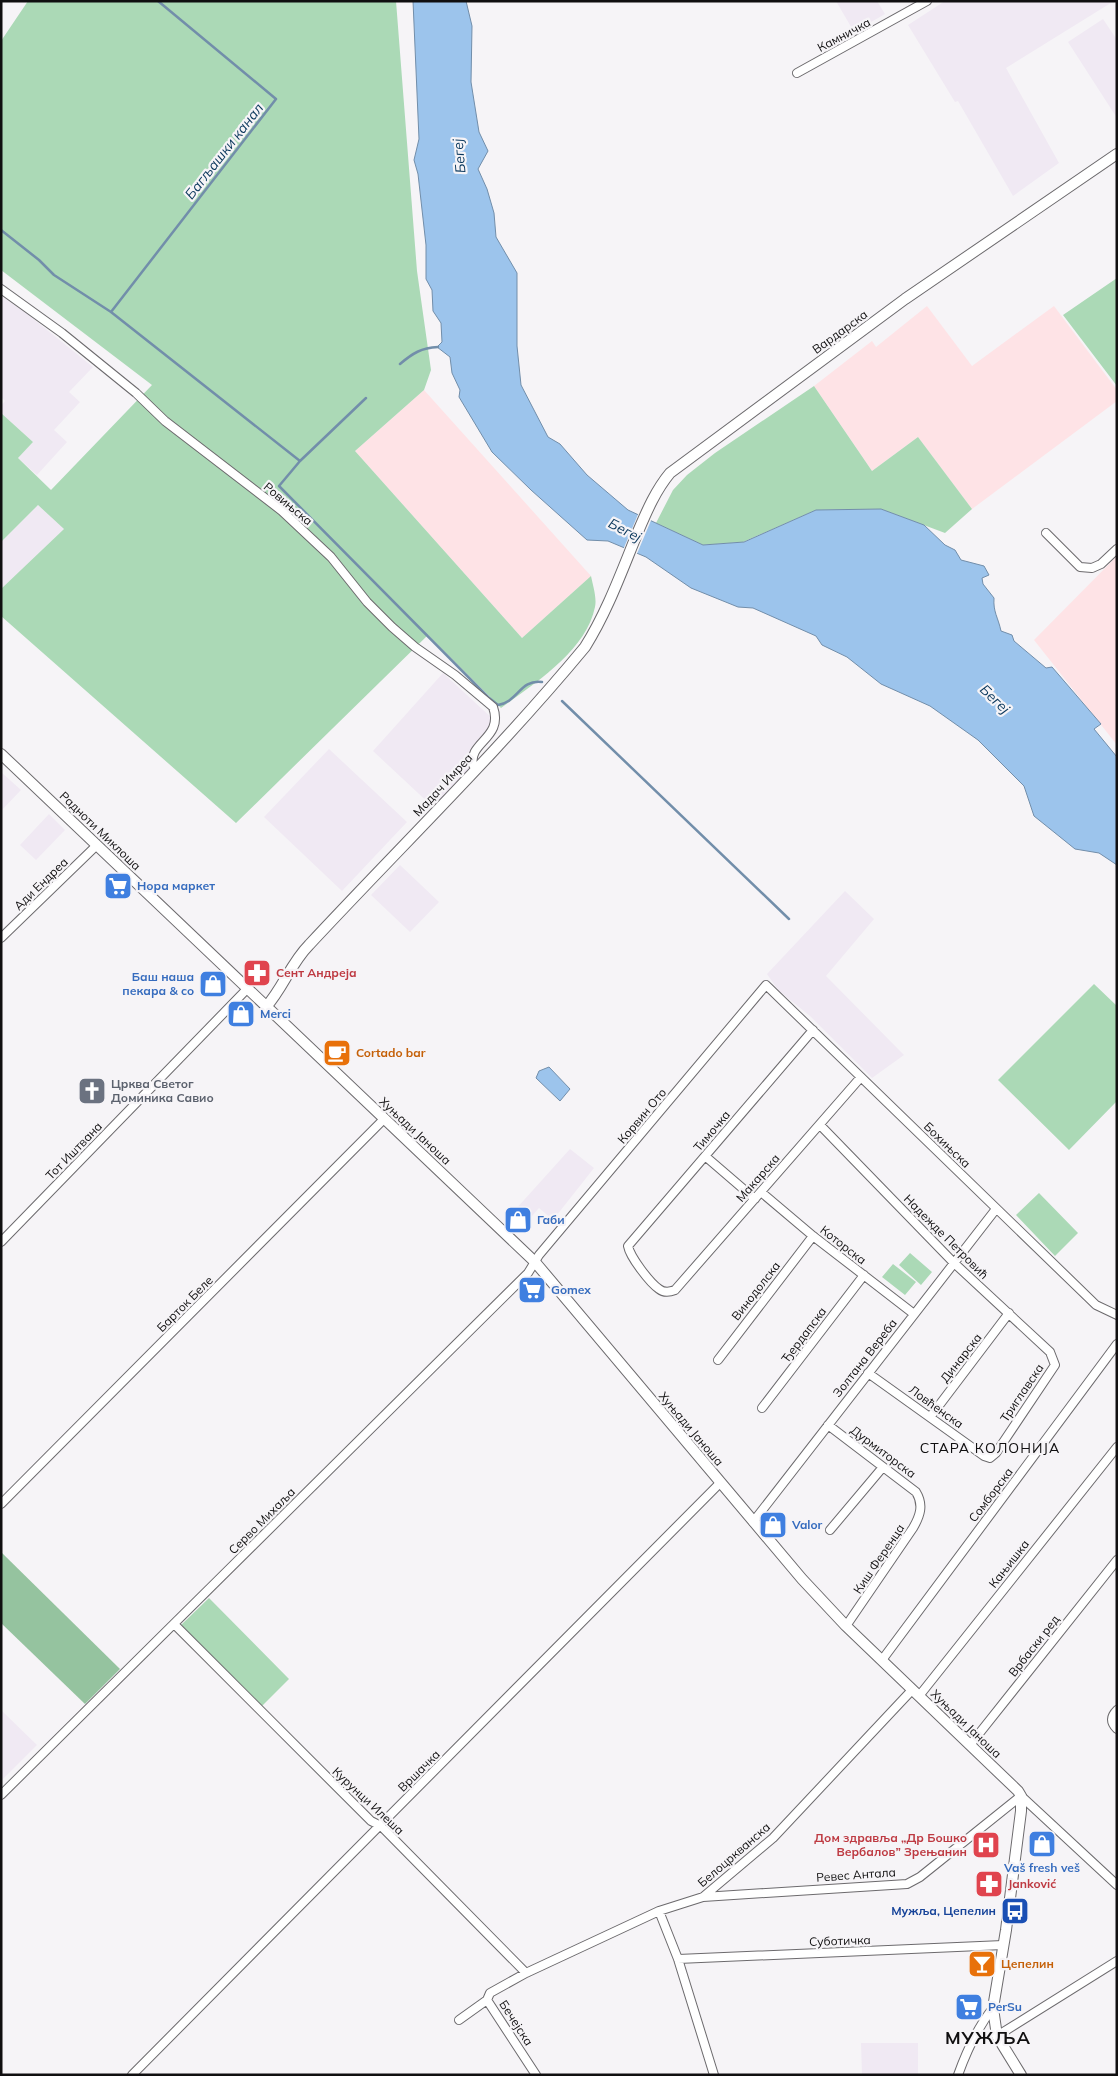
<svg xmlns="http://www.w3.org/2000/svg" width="1118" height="2076" font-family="Mulish,sans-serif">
<rect width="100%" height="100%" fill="#f6f4f7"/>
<!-- built -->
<path fill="#f0e9f3" d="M836,1H877L885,14L854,32Z
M945,1H1114L1006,68L1059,163L1013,196L958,101L955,102L908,25Z
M1103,19L1117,40V118L1068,42Z
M1,296L26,313L93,367L69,392L80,402L54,430L67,442L37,475L18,458L33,442L1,413V406L5,401L1,397Z
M38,505L64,529L1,589V542Z
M443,673L494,720L471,755L468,763L469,773L434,808L373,751Z
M329,749L407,822L342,891L264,817Z
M1,772L21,790L1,811Z
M49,814L65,830L36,860L20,845Z
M400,865L439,902L410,932L371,895Z
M845,891L874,919L826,976L904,1055L872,1078L810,1016L778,990L767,974Z
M570,1149L594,1168L553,1220L539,1208L518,1232L505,1221Z
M1,1710L37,1745L1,1781Z
M861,2043H918V2075H862Z"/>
<!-- industrial -->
<path fill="#fee3e6" d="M927,306L972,366L1054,306L1117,390V401L972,509L918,437L872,471L814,386L872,341L876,347Z
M424,390L591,576L522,638L355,451Z
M1117,556V745L1034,640Z"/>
<!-- green -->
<path fill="#abd9b6" d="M28,1H396L417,271L431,370L424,390L355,451L522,638L591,576C593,586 597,598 595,607C586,651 535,683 501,708L428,635L236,823L1,616V589L64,529L38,505L1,542V413L33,442L18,458L51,490L152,385L1,270V41Z
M1117,278V386L1063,315Z
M814,386L872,471L918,437L972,509L945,533L881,509L816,510L743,542L703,545L656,523L673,490L687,475L715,453Z
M1094,984L1117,1006V1101L1069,1150L998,1080Z
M1039,1193L1078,1233L1055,1256L1016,1215Z
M910,1253L932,1272L921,1285L899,1265Z
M893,1264L916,1282L905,1295L882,1277Z
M209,1598L289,1679L260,1708L180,1626Z"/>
<!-- forest -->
<path fill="#95c39f" d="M1,1552L120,1669L85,1704L1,1623Z"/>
<!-- water -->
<path fill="#9cc4ec" stroke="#728eaa" d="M413,1H466L472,26L471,82L479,132L488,151L478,169L487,189L494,213L496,237L517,273V346L521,385L548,437L560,444L587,475L628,510L703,545L744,542L816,510L881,509L924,525L945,545L955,550L961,560L984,566L989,575L982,578L983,584L994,598C993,612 998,617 1001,631L1012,635L1014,641L1046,668L1052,667L1101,724L1094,729L1117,757V865L1099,853L1075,849L1034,816L1024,786L978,740L930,706L881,684L847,657L822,645L816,636L753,608L738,607L691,588L646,557L608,541L587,540L531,490L492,452L459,397L460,390L452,373L450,357L437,347L442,342L441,323L433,311L432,290L426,279V245L418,174L414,160L419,139Z
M549,1067L570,1089L560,1101L536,1078L539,1071Z"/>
<!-- pier -->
<path fill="#f6f4f7" d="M639,512L652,518L636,556L623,550Z"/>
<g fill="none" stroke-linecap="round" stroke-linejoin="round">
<!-- stream -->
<path stroke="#728eaa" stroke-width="2.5" d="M1,230L39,260L54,275L111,312L300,461L366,398
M111,312L276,99L158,1
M400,364C413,353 421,348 438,347
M300,461L279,486L488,697L498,705C518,702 520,679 542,682
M562,701L789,919"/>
<defs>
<path id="minor" d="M797,73L927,1
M1,289L62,333L136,393L165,421L282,511L331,557L367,602L392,627L415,647L455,675L493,707C504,738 468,742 473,765L476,768
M1046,533L1080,567L1092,568L1101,564L1117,549
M1,938L97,845
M813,1030L628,1246C630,1257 650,1283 659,1289C664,1293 670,1292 675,1290L861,1077
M820,1125L953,1262L1050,1352L1055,1365L996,1453L990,1458L984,1456L868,1373
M705,1156L755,1199
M761,1192L813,1236L914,1314
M1,1242L247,989
M718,1360L813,1236
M762,1408L864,1275
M931,1416L1009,1313
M828,1425L916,1492C924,1505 920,1516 913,1528L846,1626
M1,1504L384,1119
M753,1522L996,1209
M830,1530L883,1467
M174,1624L371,1821L381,1826L526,1973
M882,1660L1117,1344
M919,1696L1117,1447
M1117,1710C1111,1716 1110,1722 1117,1729
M970,1745L1117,1560
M1,1795L528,1273L539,1255L766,985L1096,1305L1117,1315
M703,1897L907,1884L920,1877L1021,1796L1117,1885
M659,1911L678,1959L714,2075
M678,1959L1003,1945
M487,2000L536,2075
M459,2020L487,2000L490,1993L526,1973L659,1911L703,1897L773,1838L912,1690
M997,2036L1117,1961
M132,2075L720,1483
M958,2075C967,2050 977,2028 993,2008"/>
<path id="tertiary" d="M1,754L535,1262L802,1579L846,1626L1018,1791L1021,1796V1811L1006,1930L993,2008L997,2036L1021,2075
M266,1007C283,988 291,963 309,945C401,846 499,751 585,647C607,612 621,573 637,534C646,513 655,491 670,473L905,299L1117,154"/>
</defs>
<!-- minor casing -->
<use href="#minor" stroke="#6c6a6d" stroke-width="10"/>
<!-- tertiary casing -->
<use href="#tertiary" stroke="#6c6a6d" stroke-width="12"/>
<!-- minor -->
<use href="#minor" stroke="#fff" stroke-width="8"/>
<!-- tertiary -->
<use href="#tertiary" stroke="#fff" stroke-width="10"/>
</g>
<!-- icons -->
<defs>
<symbol id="supermarket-square" viewBox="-11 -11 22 22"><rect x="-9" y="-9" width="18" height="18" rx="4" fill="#3f7fe0" stroke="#f6f4f7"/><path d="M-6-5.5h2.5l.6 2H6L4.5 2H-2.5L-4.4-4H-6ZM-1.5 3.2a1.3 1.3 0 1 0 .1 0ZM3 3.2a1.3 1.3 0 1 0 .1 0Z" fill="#fff"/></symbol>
<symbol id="pharmacy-square" viewBox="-11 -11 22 22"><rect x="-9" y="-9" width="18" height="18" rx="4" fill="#e0444e" stroke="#f6f4f7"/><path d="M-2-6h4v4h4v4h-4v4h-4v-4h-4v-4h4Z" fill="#fff"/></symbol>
<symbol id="shop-square" viewBox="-11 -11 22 22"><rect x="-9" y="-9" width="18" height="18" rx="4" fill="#3f7fe0" stroke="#f6f4f7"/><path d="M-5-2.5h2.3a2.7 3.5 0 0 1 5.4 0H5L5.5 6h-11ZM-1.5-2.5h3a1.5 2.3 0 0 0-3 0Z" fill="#fff"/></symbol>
<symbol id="cafe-square" viewBox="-11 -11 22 22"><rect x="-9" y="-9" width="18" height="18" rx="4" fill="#e8710a" stroke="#f6f4f7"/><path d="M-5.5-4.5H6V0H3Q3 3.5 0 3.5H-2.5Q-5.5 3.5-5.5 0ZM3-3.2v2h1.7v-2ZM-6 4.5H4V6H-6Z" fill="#fff"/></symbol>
<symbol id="church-square" viewBox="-11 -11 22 22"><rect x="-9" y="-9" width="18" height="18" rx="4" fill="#6b7280" stroke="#f6f4f7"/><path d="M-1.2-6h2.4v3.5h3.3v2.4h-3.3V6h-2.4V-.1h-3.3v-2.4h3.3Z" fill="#fff"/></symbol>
<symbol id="hospital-square" viewBox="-11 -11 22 22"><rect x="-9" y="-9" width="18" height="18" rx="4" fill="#e0444e" stroke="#f6f4f7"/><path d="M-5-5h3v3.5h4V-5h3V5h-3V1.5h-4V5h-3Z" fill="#fff"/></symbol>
<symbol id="bus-square" viewBox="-11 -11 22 22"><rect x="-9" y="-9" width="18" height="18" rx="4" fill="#1a4fb4" stroke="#f6f4f7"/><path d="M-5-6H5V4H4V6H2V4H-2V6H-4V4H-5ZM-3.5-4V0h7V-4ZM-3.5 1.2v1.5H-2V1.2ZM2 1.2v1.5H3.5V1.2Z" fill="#fff"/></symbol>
<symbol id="bar-square" viewBox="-11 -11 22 22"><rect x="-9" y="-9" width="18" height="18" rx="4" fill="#e8710a" stroke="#f6f4f7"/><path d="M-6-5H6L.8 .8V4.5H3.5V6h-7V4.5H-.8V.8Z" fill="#fff"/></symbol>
</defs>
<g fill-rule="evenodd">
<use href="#supermarket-square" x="102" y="870" width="32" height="32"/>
<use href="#pharmacy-square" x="241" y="957" width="32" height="32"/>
<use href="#shop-square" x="197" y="968" width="32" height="32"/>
<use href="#shop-square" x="225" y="998" width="32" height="32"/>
<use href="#cafe-square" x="321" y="1037" width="32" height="32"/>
<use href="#church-square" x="76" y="1075" width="32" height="32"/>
<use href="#shop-square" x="502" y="1204" width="32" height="32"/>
<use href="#supermarket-square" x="516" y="1274" width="32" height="32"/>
<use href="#shop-square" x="757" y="1509" width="32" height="32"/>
<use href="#shop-square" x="1026" y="1828" width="32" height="32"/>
<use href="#hospital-square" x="970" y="1829" width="32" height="32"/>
<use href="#pharmacy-square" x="973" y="1868" width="32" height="32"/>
<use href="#bus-square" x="999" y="1895" width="32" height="32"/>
<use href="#bar-square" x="966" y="1948" width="32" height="32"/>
<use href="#supermarket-square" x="953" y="1991" width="32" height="32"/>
</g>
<g text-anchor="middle" stroke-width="4.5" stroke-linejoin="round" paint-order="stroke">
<!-- street labels -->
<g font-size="12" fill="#100f10" stroke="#f6f4f7">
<text transform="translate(844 35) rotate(-28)" y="4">Камничка</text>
<text transform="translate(840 332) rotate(-36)" y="4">Вардарска</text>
<text transform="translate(288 504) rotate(40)" y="4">Ровињска</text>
<text transform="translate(443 785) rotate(-47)" y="4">Мадач Имреа</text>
<text transform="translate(100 831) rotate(44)" y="4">Радноти Миклоша</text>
<text transform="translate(41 884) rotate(-44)" y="4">Ади Ендреа</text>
<text transform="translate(642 1116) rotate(-50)" y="4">Корвин Ото</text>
<text transform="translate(415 1131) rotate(43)" y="4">Хуњади Јаноша</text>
<text transform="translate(712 1131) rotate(-50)" y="4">Тимочка</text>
<text transform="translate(947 1145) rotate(44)" y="4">Бохињска</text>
<text transform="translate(74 1151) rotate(-46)" y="4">Тот Иштвана</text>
<text transform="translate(758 1178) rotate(-49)" y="4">Макарска</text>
<text transform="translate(946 1237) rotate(45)" y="4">Надежде Петровић</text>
<text transform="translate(843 1245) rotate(38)" y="4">Которска</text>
<text transform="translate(756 1291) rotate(-52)" y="4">Винодолска</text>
<text transform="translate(185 1304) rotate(-45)" y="4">Барток Беле</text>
<text transform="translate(804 1335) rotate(-53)" y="4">Ђердапска</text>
<text transform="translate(865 1358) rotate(-52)" y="4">Золтана Вереба</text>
<text transform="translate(961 1358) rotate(-52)" y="4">Динарска</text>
<text transform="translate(1022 1393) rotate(-56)" y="4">Триглавска</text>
<text transform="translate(936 1407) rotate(36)" y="4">Ловћенска</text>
<text transform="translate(691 1429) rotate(50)" y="4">Хуњади Јаноша</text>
<text transform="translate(883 1452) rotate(37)" y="4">Дурмиторска</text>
<text transform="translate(991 1495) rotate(-53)" y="4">Сомборска</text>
<text transform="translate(262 1521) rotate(-45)" y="4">Серво Михаља</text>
<text transform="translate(879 1559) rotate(-56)" y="4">Киш Ференца</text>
<text transform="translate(1009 1564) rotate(-52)" y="4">Кањишка</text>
<text transform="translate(1034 1646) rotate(-52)" y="4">Врбаски ред</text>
<text transform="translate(966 1724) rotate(44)" y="4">Хуњади Јаноша</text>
<text transform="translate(419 1771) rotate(-45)" y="4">Вршачка</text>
<text transform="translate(368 1801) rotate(43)" y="4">Курунци Илеша</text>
<text transform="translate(734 1855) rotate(-41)" y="4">Белоцркванска</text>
<text transform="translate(856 1875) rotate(-4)" y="4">Ревес Антала</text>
<text transform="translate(840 1941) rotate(-2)" y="4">Суботичка</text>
<text transform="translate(516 2023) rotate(57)" y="4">Бечејска</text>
</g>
<!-- shop labels -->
<g font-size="12" font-weight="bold" fill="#366cbe" stroke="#f6f4f7" text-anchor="start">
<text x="137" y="890">Нора маркет</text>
<text x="194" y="981" text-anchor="end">Баш наша<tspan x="194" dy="14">пекара &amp; co</tspan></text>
<text x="260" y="1018">Merci</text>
<text x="537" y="1224">Габи</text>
<text x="551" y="1294">Gomex</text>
<text x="792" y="1529">Valor</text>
<text x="1042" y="1872" text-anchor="middle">Vaš fresh veš</text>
<text x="988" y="2011">PerSu</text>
</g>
<!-- health labels -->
<g font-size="12" font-weight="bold" fill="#be3a42" stroke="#f6f4f7" text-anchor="start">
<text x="276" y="977">Сент Андреја</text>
<text x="967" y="1842" text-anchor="end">Дом здравља „Др Бошко<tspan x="967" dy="14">Вербалов” Зрењанин</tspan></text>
<text x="1008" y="1888">Janković</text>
</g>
<!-- food labels -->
<g font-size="12" font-weight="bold" fill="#c56008" stroke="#f6f4f7" text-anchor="start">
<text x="356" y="1057">Cortado bar</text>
<text x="1001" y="1968">Цепелин</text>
</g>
<!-- worship labels -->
<g font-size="12" font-weight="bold" fill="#5b616d" stroke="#f6f4f7" text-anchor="start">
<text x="111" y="1088">Црква Светог<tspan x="111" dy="14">Доминика Савио</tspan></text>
</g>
<!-- transit labels -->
<g font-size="12" font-weight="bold" fill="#164399" stroke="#f6f4f7" text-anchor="end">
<text x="996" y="1915">Мужља, Цепелин</text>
</g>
<!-- water labels -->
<g font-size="14" font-style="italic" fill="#08365b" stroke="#f6f4f7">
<text transform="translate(224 151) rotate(-52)" y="5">Багљашки канал</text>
<text transform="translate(459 156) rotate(-95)" y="5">Бегеј</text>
<text transform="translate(625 530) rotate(27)" y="5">Бегеј</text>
<text transform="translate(995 699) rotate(44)" y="5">Бегеј</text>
</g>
<!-- neighbourhood labels -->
<g font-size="14" letter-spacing="1" fill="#100f10" stroke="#f6f4f7">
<text x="990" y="1453">СТАРА КОЛОНИЈА</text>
</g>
<!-- district labels -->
<g font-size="18" font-weight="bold" letter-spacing="1" fill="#100f10" stroke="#f6f4f7">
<text x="988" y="2044">МУЖЉА</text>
</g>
</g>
<!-- border -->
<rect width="1118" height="2076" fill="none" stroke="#100f10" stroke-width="5"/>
</svg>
